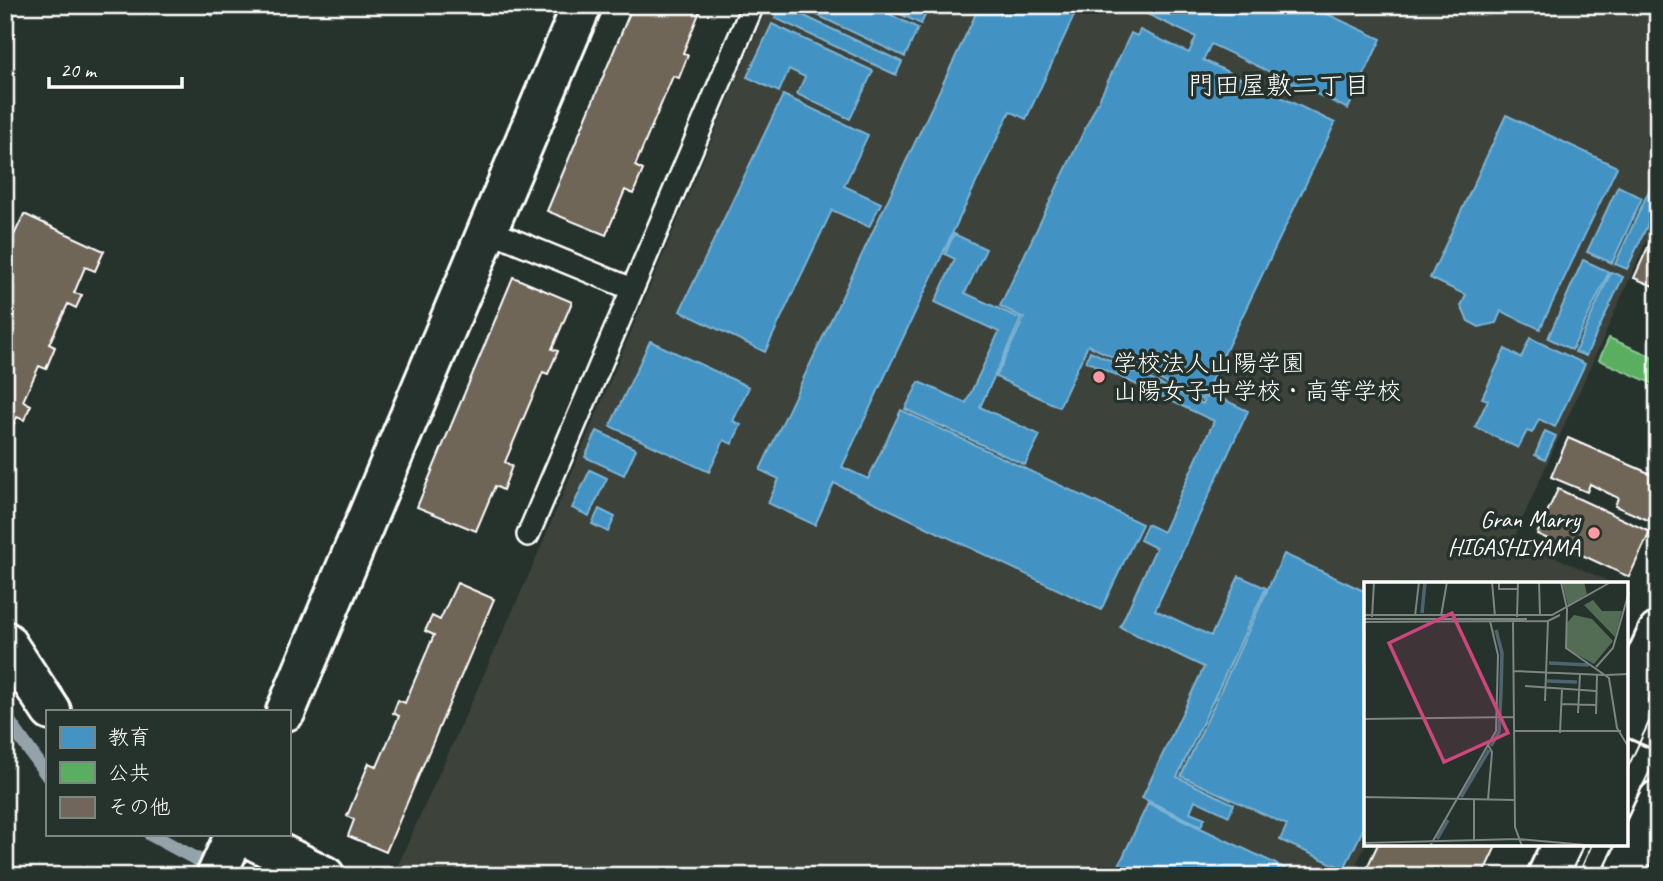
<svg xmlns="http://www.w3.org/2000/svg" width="1663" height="881" font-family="Caveat,'Klee One',sans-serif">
<rect width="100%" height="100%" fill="#26332d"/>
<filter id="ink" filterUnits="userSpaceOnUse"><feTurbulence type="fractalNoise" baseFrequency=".0143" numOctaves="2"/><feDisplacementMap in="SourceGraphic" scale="14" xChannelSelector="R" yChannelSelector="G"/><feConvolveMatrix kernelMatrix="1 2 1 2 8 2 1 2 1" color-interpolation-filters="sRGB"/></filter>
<g filter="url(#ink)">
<!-- built -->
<path fill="#3c423a" d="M768,5H1658V215L1514,538L1612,583L1366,584V843L1351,876H393L531,570Z"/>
<!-- schools -->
<path fill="#4393c3" stroke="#7bb3d5" stroke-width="2" d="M191,5H218L213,16Z
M781,5L902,62L896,75L775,18Z
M796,5H870L918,28L905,57Z
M881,5H930L921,24Z
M980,5H1079L1026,119L1010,111L842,467L868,479L901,410L1142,524L1101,610L834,483L815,525L768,503L779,479L760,470Z
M1128,5H1308L1381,39L1348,109L1211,44L1203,60L1335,123L1202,400L1088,345L1059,407L996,377L1024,318L1000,306L1131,33L1137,36L1140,30L1189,53L1196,37Z
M772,24L873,71L850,119L797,94L805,77L789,69L779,92L747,77Z
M783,95L868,135L844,186L881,203L869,227L832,210L765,352L680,311Z
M1506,115L1617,167L1540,329L1501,311L1496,323L1479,327L1468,321L1461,306L1466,295L1430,278Z
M1652,184L1658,187V202L1627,269L1615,264Z
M1618,186L1642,198L1612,263L1587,252Z
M954,234L986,249L965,293L1021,319L980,407L1040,435L1025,465L905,409L919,382L966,403L999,332L935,302L955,259L945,254Z
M1583,260L1609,272L1572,350L1548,338Z
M1611,272L1623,277L1586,356L1575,352Z
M1530,338L1585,364L1555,427L1539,419L1532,433L1527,431L1518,448L1475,427L1488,400L1482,398L1505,349L1521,358Z
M650,341L749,387L733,421L741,425L732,444L724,440L709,472L610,426Z
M1090,351L1203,404L1208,392L1248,411L1155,610L1211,636L1239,576L1266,588L1177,777L1234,804L1229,816L1195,800L1190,812L1205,818L1201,826L1142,798L1204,667L1120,627L1156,548L1140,540L1147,524L1163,532L1214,421L1086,361Z
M597,431L636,449L624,475L585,457Z
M1545,431L1556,436L1545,460L1535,455Z
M590,470L607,478L589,516L572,508Z
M599,509L615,517L608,532L592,524Z
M1284,554L1366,592V823L1344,869L1280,840L1287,825L1181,776Z
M1148,803L1301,876H1114Z"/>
<!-- public -->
<path fill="#5aae61" stroke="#8cc690" stroke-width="2" d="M1609,338L1658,359V386L1599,360Z"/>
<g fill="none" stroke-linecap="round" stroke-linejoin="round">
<!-- stream -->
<path stroke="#94a3aa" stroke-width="14" d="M5,716L47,775
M150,834L217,870"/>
</g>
<!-- building -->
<path fill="#706659" stroke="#fff" stroke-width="2" d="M633,5L702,6L683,53L688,55L679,78L673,76L635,166L643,170L633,194L625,190L606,235L547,211Z
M24,214L104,251L95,271L85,267L74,293L82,295L76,308L68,304L49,344L55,347L46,369L39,366L23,401L31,405L24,420L17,417L5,442V254Z
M1658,225V288L1634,278Z
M513,277L572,302L552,349L558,351L548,374L543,372L505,462L512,466L503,490L495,486L476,531L417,507Z
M1568,438L1658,477V504L1650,521L1615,506L1618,498L1590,484L1587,492L1551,477Z
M1558,489L1650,532L1629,577L1537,534Z
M457,583L494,599L386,852L348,836L354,820L347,816L369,763L377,767L399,716L393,713L398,700L405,703L434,635L425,631L432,616L440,620Z
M1378,844H1497L1482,876H1363Z"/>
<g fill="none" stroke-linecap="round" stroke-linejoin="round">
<defs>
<path id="service" d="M488,230L632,289
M528,535L753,5"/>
<path id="minor" d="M5,641L51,711
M286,711L582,5
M1626,715L1658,729
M241,834L325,876
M216,876L235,834"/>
<path id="primary" d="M1626,702L1658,632
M1547,876L1562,844
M1623,876L1658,800"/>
</defs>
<!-- service casing -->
<use href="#service" stroke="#fff" stroke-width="26"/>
<!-- minor casing -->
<use href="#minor" stroke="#fff" stroke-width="44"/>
<!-- primary casing -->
<use href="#primary" stroke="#fff" stroke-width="44"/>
<!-- service -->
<use href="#service" stroke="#26332d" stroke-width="21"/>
<!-- minor -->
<use href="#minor" stroke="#26332d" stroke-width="38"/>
<!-- primary -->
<use href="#primary" stroke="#26332d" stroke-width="38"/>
<!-- tram -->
<path stroke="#fff" stroke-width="2" d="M1626,771L1658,703
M1626,821L1658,754
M1578,876L1592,844
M1601,876L1616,844"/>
</g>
</g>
<!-- markers -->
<g fill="#ff9aa2" stroke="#26332d" stroke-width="2.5">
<circle cx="1099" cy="377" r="7"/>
<circle cx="1594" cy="533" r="7"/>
</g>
<g text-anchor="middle" stroke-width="7" stroke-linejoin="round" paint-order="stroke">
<!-- poi labels -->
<g font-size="24" fill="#fff" stroke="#26332d" text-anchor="start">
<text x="1113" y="371">学校法人山陽学園<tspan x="1113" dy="28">山陽女子中学校・高等学校</tspan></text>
<text x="1580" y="527" text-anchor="end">Gran Marry<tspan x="1580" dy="28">HIGASHIYAMA</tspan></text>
</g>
<!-- neighbourhood labels -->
<g font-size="26" fill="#fff" stroke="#26332d">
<text x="1279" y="94">門田屋敷二丁目</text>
</g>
</g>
<!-- overview -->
<g transform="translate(1364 582)">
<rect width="264" height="264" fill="#26332d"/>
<path d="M198,0H220L223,12L204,24ZM229,18L238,29H258L251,55L220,23ZM210,33L228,37L249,59L230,82L203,67V41Z" fill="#536d54"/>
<path fill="none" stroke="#4d6571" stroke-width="3.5" d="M58,31L61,0M185,81L225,83M183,99L213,100M127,164L135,150L137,110L138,71L132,48M97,215L125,168M73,257L84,238"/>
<path fill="none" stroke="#7d8581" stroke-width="2" d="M128,0L131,34M135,0V7H154M175,0L176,33M197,0L203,27L202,66L245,96L253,146L265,166M0,33H188L247,0M51,34L55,0M77,34L83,0M8,35L10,0M153,35L154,0M0,37H163M149,39L151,245L158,264M0,40L184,39L196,33M232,85L249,66L265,10M150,89L240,93M242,93L265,92M161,104L232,109M181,119L184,39M198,122L232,123M214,131L216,92M232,132L233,93M0,137L150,135M150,149H257M196,151L198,107M0,215V261L154,257L233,264M0,215L151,218M124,218L128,170L124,163M110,258V218M66,264L132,149L134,73L126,39"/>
<path fill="#ce467c" fill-opacity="0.15" stroke="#ce467c" stroke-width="3.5" d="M88,31L144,151L80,180L25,61Z"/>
<rect width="264" height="264" fill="none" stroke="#fff" stroke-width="3.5"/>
</g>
<!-- margin -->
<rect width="1663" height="881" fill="none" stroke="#26332d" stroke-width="28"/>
<rect x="14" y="14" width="1635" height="853" fill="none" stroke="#fff" stroke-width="2.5" filter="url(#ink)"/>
<!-- legend -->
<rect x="46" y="710" width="245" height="126" fill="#26332d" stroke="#7d8581" stroke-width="2"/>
<rect x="60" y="727" width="35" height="21" fill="#4393c3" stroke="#7d8581" stroke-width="2"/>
<text x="108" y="744" font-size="21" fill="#ffffff">教育</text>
<rect x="60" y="762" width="35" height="21" fill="#5aae61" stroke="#7d8581" stroke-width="2"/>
<text x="108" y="780" font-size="21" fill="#ffffff">公共</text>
<rect x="60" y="797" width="35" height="21" fill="#706659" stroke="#7d8581" stroke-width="2"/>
<text x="108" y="814" font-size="21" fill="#ffffff">その他</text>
<!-- scale -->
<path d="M49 77v10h133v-10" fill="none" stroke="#ffffff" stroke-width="3.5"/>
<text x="60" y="77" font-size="21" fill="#ffffff" stroke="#26332d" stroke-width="5" paint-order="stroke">20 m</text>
</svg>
